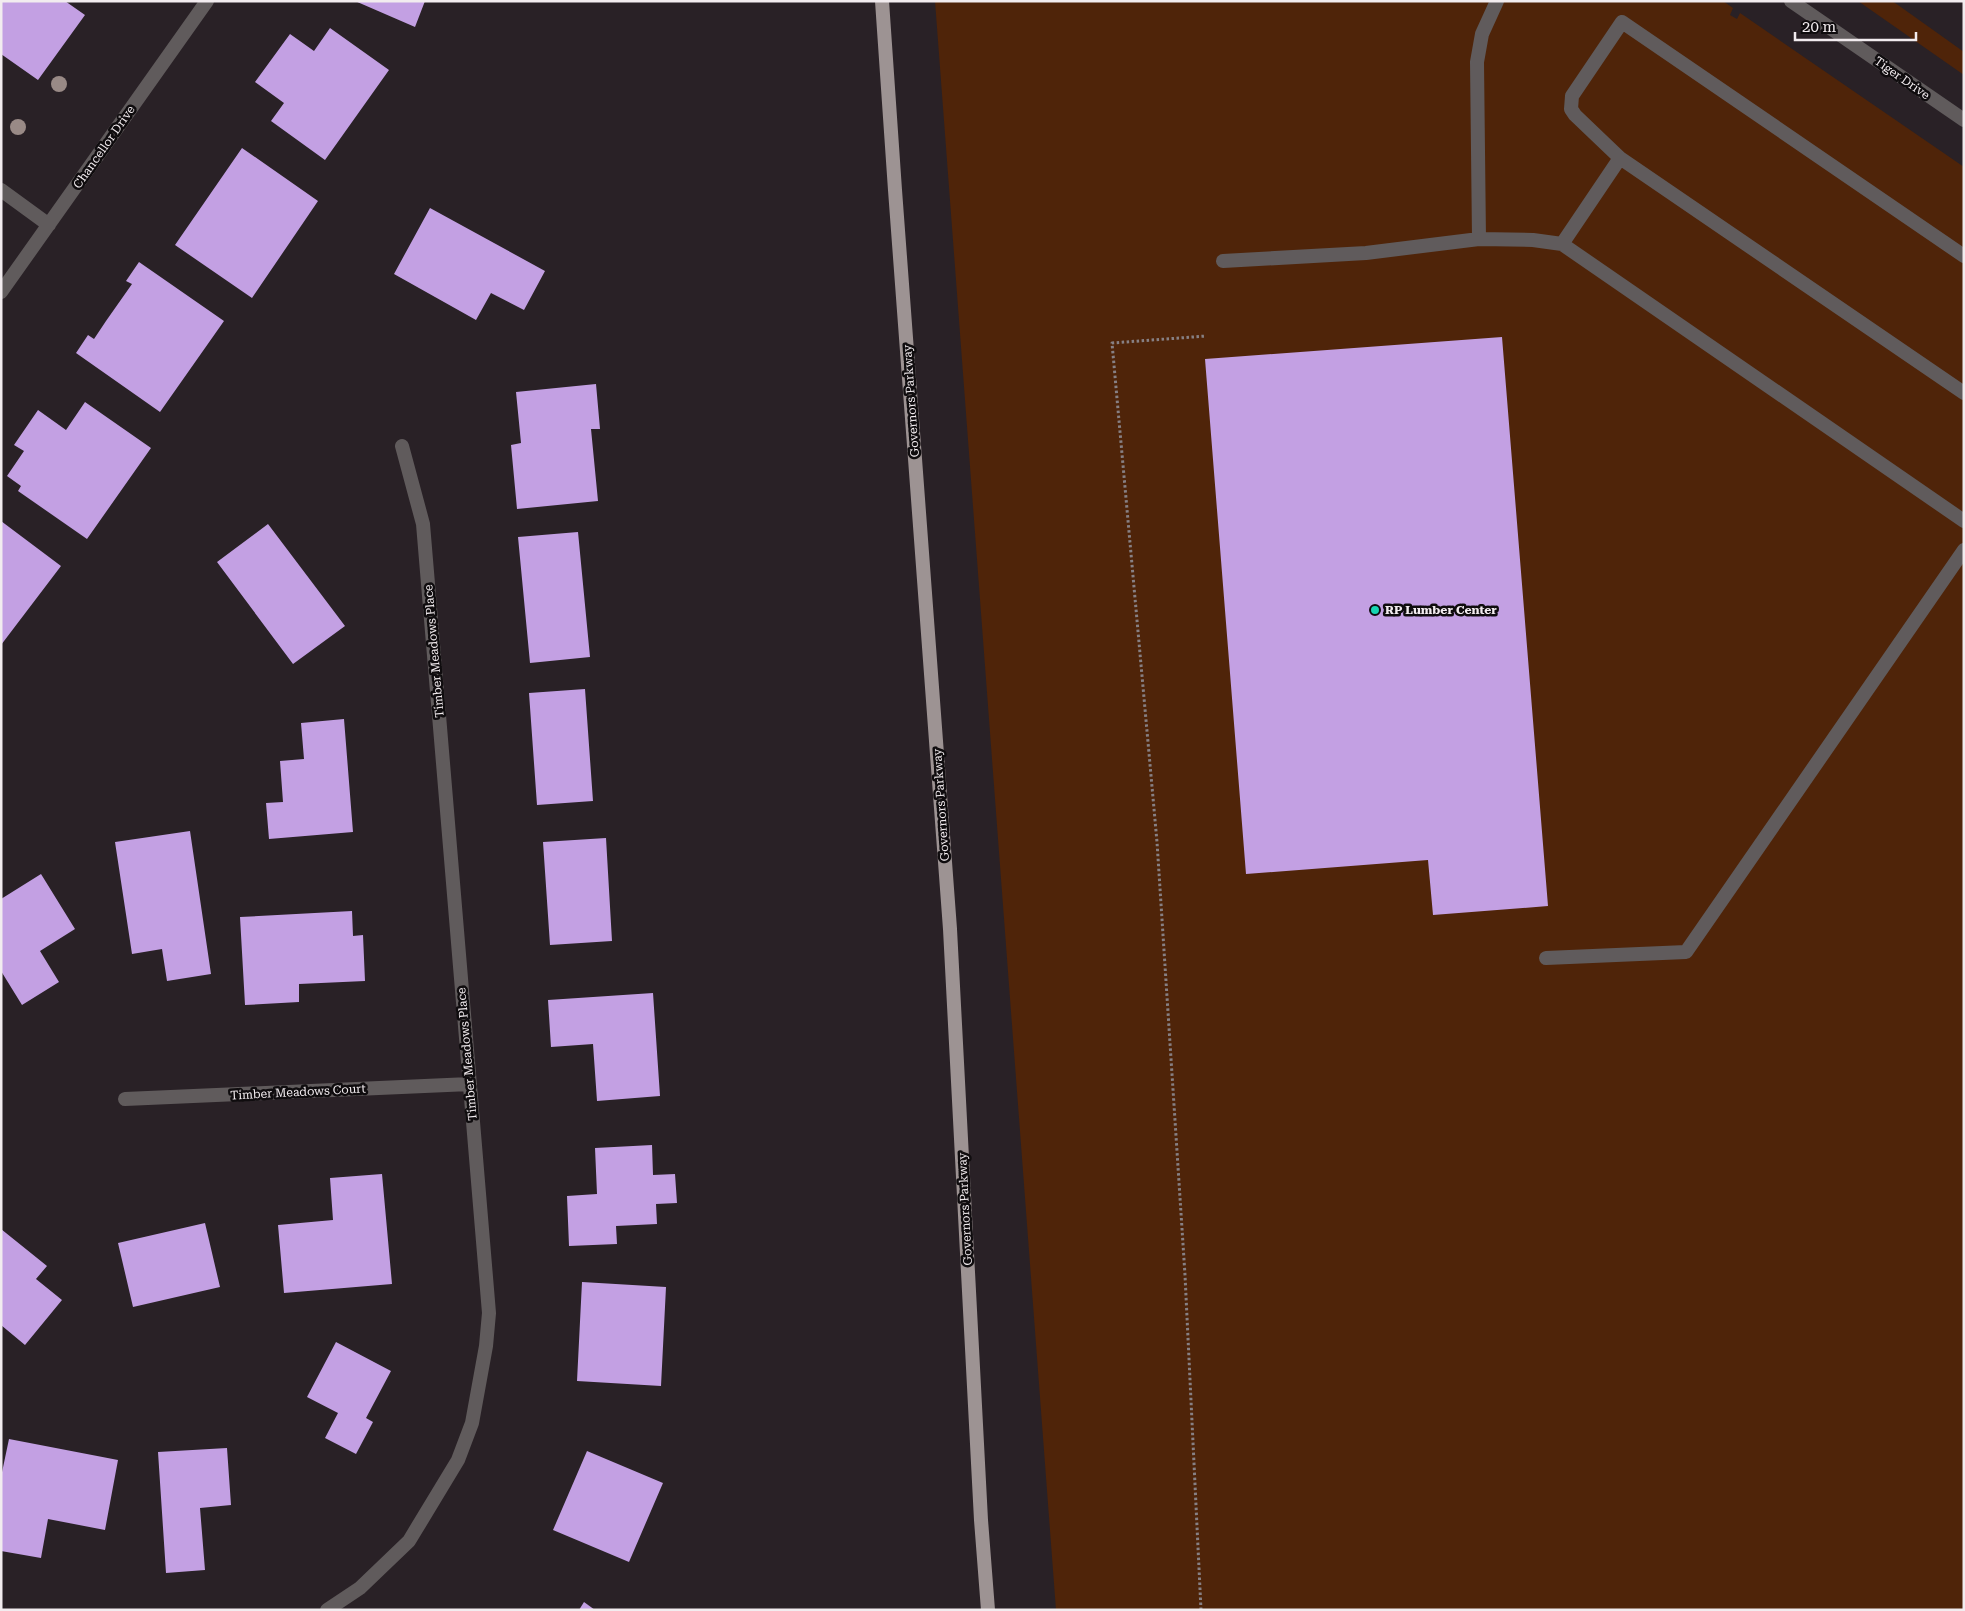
<svg xmlns="http://www.w3.org/2000/svg" width="1965" height="1611" font-family="'Roboto Serif',serif">
<rect width="100%" height="100%" fill="#292126"/>
<!-- green -->
<path fill="#4f2409" d="M935,1H1723L1733,8L1730,15L1737,19L1740,13L1964,167V1610H1056Z
M1858,1H1892L1898,5L1964,52V75Z"/>
<!-- building -->
<path fill="#c3a0e3" d="M1,1H65L85,15L38,80L1,54Z
M355,1H425L415,27Z
M330,28L389,70L325,160L271,121L284,103L255,82L290,34L314,51Z
M242,148L318,201L252,298L175,245Z
M430,208L545,271L524,310L491,293L476,320L394,274Z
M139,262L224,321L160,412L76,353L88,335L94,339L106,321L132,284L126,281Z
M1502,337L1548,906L1433,915L1428,860L1246,874L1205,359Z
M596,384L600,429H591L598,501L517,509L511,445L521,443L516,392Z
M85,402L151,448L87,539L18,491L21,486L7,476L24,451L14,445L38,410L66,430Z
M1,521L61,566L1,645Z
M268,524L345,626L293,664L217,562Z
M578,532L590,657L530,663L518,537Z
M585,689L593,801L537,805L529,693Z
M344,719L353,832L269,839L266,803L283,802L280,761L304,759L301,723Z
M190,831L211,974L167,981L162,949L132,954L115,842Z
M606,838L612,941L550,945L543,842Z
M41,874L75,929L40,951L59,982L22,1005L1,971V899Z
M352,911L353,936L363,935L365,981L299,984V1002L245,1005L240,917Z
M653,993L660,1096L597,1101L593,1044L551,1047L548,1000Z
M652,1145L653,1175L675,1174L677,1203L656,1204L657,1224L616,1226L617,1244L569,1246L567,1196L597,1194L595,1148Z
M382,1174L392,1284L284,1293L278,1225L333,1220L330,1178Z
M205,1223L220,1287L133,1307L118,1243Z
M1,1229L47,1266L36,1279L62,1300L25,1345L1,1325Z
M582,1282L666,1287L661,1386L577,1381Z
M336,1342L391,1371L366,1418L373,1422L356,1454L325,1438L338,1413L307,1397Z
M9,1439L118,1460L105,1530L48,1519L41,1558L1,1551V1477Z
M227,1448L231,1505L200,1508L205,1570L166,1573L158,1452Z
M587,1451L663,1483L629,1562L553,1530Z
M584,1602L595,1610H579Z"/>
<g fill="none" stroke-linecap="round" stroke-linejoin="round">
<!-- path -->
<path stroke="#878084" stroke-width="3" stroke-dasharray="2.5 2.5" stroke-linecap="butt" d="M1201,1610L1185,1275L1157,842L1112,343L1206,336"/>
<!-- service -->
<path stroke="#605b5c" stroke-width="14" d="M1791,1L1964,120
M1479,239L1477,62L1482,34L1497,1
M1562,244L1620,158
M1964,256L1622,22L1572,96L1571,109L1575,115L1620,158L1964,393
M1223,261L1366,253L1479,239L1533,240L1562,244L1964,521
M1546,958L1686,952L1964,550"/>
<!-- minor -->
<path stroke="#605b5c" stroke-width="14" d="M1,190L49,225
M1,292L207,1
M125,1099L470,1084
M327,1610L360,1588L409,1541L458,1460L472,1423L486,1346L489,1313L423,524L402,446"/>
<!-- primary -->
<path stroke="#9d9393" stroke-width="14" d="M882,1L895,190L950,929L981,1520L988,1610"/>
</g>
<!-- trees -->
<g fill="#998a86">
<circle cx="59" cy="84" r="8"/>
<circle cx="18" cy="127" r="8"/>
</g>
<!-- markers -->
<circle fill="#18d5b2" stroke="#0f0c0e" stroke-width="2" cx="1375" cy="610" r="5"/>
<g text-anchor="middle" stroke-width="5" stroke-linejoin="round" paint-order="stroke">
<!-- street labels -->
<g font-size="12" fill="#f2ecef" stroke="#0f0c0e">
<text transform="translate(1902 78) rotate(35)" y="4">Tiger Drive</text>
<text transform="translate(104 147) rotate(-55)" y="4">Chancellor Drive</text>
<text transform="translate(911 401) rotate(-94)" y="4">Governors Parkway</text>
<text transform="translate(434 651) rotate(-95)" y="4">Timber Meadows Place</text>
<text transform="translate(941 805) rotate(-94)" y="4">Governors Parkway</text>
<text transform="translate(467 1054) rotate(-95)" y="4">Timber Meadows Place</text>
<text transform="translate(298 1092) rotate(-3)" y="4">Timber Meadows Court</text>
<text transform="translate(965 1209) rotate(-93)" y="4">Governors Parkway</text>
</g>
<!-- poi labels -->
<g font-size="12" font-weight="bold" fill="#f2ecef" stroke="#0f0c0e" text-anchor="start">
<text x="1385" y="614">RP Lumber Center</text>
</g>
</g>
<!-- border -->
<rect width="1965" height="1611" fill="none" stroke="#f2ecef" stroke-width="5"/>
<!-- scale -->
<path d="M1795 32v8h121v-8" fill="none" stroke="#f2ecef" stroke-width="2.5"/>
<text x="1802" y="32" font-size="15" fill="#f2ecef" stroke="#0f0c0e" stroke-width="4" paint-order="stroke">20 m</text>
</svg>
